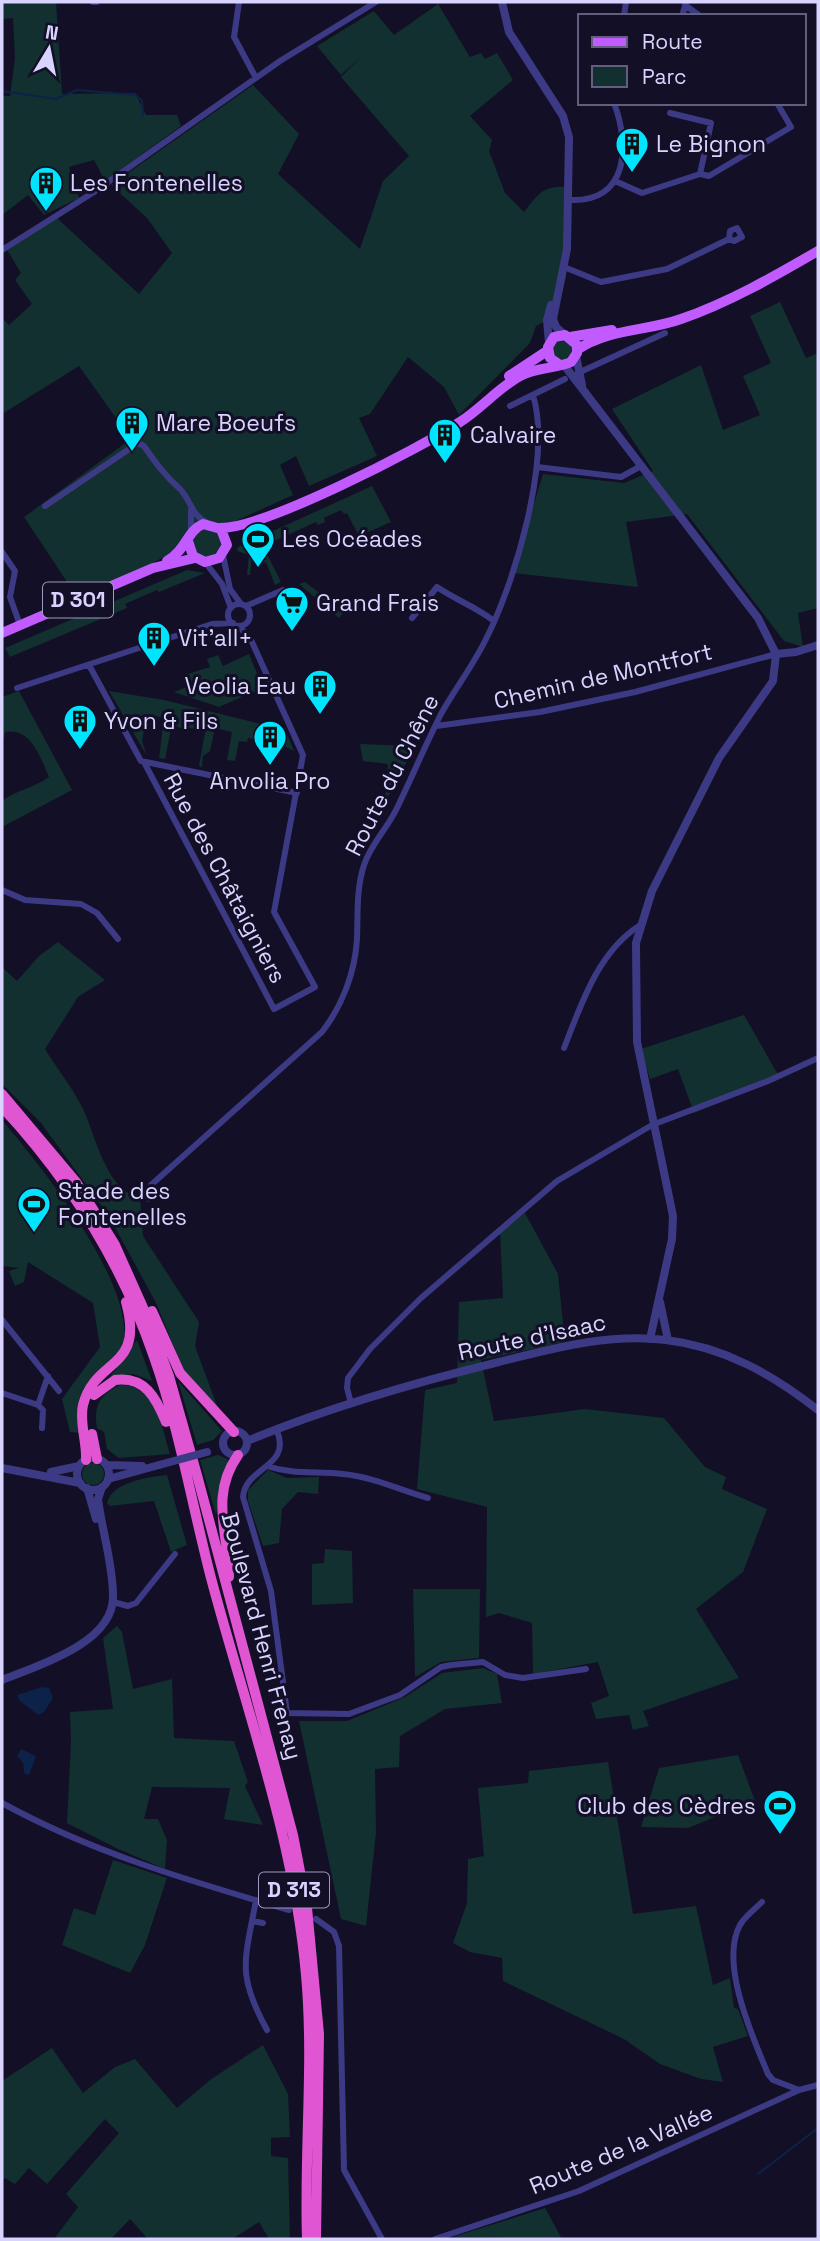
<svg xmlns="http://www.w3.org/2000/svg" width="820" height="2241" font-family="'Space Grotesk',sans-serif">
<rect width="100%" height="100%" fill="#130f26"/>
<!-- green -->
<path fill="#12302f" d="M2,2H56L62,94L135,93L146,115H177L181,126L105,181L94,160L69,167L79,198L44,215L28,195L2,215V96H10L15,58L13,18L2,19Z
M438,4L470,57L481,53L485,59L497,53L513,80L470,116L492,140L489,151L505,193L524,212C540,192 543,185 571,187L566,277L556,316L536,326L530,343L459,415L444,387L408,357L370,414L359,418L377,456L309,486L296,456L280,465L293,495L227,525L201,520L176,551L79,600L24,517L131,439L79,366L2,414V318L9,325L32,304L15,280L21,273L7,250L57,218L139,294L172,253L147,218L111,185L253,85L299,134L278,174L360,249L383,181L409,156L341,77L360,58L341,75L317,46L374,11L394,35Z
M780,302L806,358L818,353V608L798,613L803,647L784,641L687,514L626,522L638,587L513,573L543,474L624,483L653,471L612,409L701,365L723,430L760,415L743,376L771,363L750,316Z
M558,338L573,343L571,359L556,361L550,347Z
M372,486L391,522L359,536L347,513L344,514L341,510L324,518L325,522L318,525L316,522L272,542L273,545L268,548L262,536Z
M201,529L217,530L224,544L211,559L197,555L192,540Z
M259,538L281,582L275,585L266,562L261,564L255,554L252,556L250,575H247L249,555L237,551L238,547Z
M187,570L205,573L159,592L157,590L125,604L127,608L10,657L5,648Z
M305,582L337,606L358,596L339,618L299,584Z
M249,654L263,688L219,707L174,692L192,685L188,674L210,667L207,659L218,655L223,666Z
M19,691L72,790L2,827V801C16,790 34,788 49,777C40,757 31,727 5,732L2,746V697Z
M109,691L164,700L285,730L294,751L284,746L248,738L247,742L239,741L235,761L227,760L232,732L215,728L210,751L203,756L202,767L199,766L206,727L198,725L197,729L189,728L188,732L172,724L165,759L159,758L164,718L147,714L142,741L147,756Z
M360,744L415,746L380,812L367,811L390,789L386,787L388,764L363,761Z
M58,942L105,980L78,997L45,1049C57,1069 73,1088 83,1109C95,1134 107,1193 140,1197L143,1236L199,1322L195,1346L220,1414L186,1376L156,1303L109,1216L41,1123L2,1084V967L17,981L39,956Z
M744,1015L780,1078L694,1113L678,1069L650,1079L641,1049Z
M2,1120C40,1165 137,1285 123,1346C119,1364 92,1374 86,1390C81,1402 83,1421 81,1433L70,1432L62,1399L100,1347L93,1303L28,1262L24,1282L15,1286L9,1271L19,1268L2,1266Z
M525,1213L558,1274L565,1342L481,1360L494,1421L585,1409L664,1418L705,1467L726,1477L722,1489L767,1509L743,1572L696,1609L739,1678L643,1711L649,1726L633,1730L629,1715L596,1719L591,1703L609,1696L598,1662L533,1674L532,1623L499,1613L486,1617L487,1507L417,1489L425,1390L457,1383L459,1302L503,1298L500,1231Z
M137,1340L152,1381L133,1374L110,1377Z
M178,1381L222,1431L213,1440L197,1445Z
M120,1385C156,1385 162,1427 170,1454L119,1458L107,1449L104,1432L97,1428C93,1406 100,1394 120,1385Z
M218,1455L228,1459L216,1515L200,1460Z
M82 1474a11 11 0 1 1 22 0a11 11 0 1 1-22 0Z
M268,1470L287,1478L319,1477L318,1494L298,1492L282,1509L279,1543L263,1546L248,1501V1490Z
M167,1475L187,1545L171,1552L154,1501L110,1506L107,1503C112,1482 148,1477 167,1475Z
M325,1549L352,1551L353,1603L312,1605V1564L324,1563Z
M413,1589H480L479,1658L441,1662L415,1677Z
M117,1626L122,1632L133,1689L172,1679L174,1738L234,1741L248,1782L245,1786L263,1825L224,1819L230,1788L152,1787L144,1819H158L167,1840L165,1869L116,1848L67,1823L71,1742L70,1712L113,1709L103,1638Z
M483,1668L497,1674L502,1703L445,1709L400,1736L399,1767L375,1769L376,1833L366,1926L341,1919L299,1721H347L405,1697L442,1673Z
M738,1755L755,1801L688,1828L641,1827L659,1768Z
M608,1762L633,1914L696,1906L713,1985L730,1978L734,2008L738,2009L748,2036L713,2047L723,2082L701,2079L660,2064L624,2039L503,1981L502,1958L470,1952L453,1943L467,1903L468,1859L484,1856L478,1788L528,1783L529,1771Z
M113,1860L167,1878L145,1945L130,1973L62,1945L74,1908L95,1915Z
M263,2045L288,2094L290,2137L271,2138V2156L288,2158L290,2239H269L259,2222L232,2239H148L130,2219L111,2239H54L78,2207L66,2194L119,2133L105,2119L47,2184L29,2168L15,2184L5,2178L2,2181V2081L52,2048L83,2093L115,2067L135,2059L177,2108L210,2080Z
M545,2208L562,2239L453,2237Z"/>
<!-- water -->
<path fill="#0c2248" d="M42,1687L49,1688L53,1698L44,1712L38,1715L19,1700L17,1695Z
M21,1749L36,1756L29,1775L24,1773L23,1763L17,1756Z"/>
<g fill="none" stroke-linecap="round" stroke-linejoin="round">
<!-- stream -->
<path stroke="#0c2248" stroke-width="2" d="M2,91L56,99L77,90L136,95L142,101L143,115
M758,2174L818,2128"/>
<!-- minor -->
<path stroke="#3d3a85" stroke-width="6" d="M93,2H97
M239,2L234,37L256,78
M685,5L700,16
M624,16L626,2
M682,16L686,3
M670,113L711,123L700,174
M615,181L642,193L700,174L709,176L791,127L777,103
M569,200C629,203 630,145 614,103
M2,250L94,192L280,61L376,2
M564,267L601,282L667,269L729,239L734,241L742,237L737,228L730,231L729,239
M578,373L665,333
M510,406L565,379
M537,467L621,477L641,466
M45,506L138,443L144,446C155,462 165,476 180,489C191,500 191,516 208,523
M191,533V510
M2,552L15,571L10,597L20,625
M223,555L230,589L241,604
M205,562L222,584L231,608
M228 615a11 11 0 1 1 22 0a11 11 0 1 1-22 0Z
M246,606L283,590
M412,618L437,587C456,600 476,607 494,621
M89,665L141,761L297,793
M17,688L212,624L233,623
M436,726L540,712L635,692L776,654
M144,762L274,1009L315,987L274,912L303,755L252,642L239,626
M2,890L25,900L81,904L97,913L118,939
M564,1048C581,1005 598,952 639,926
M149,1199L151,1185L322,1032C342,1006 355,973 357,939C358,914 356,890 364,865C371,844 386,830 396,810C411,779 425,746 441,714C455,689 472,667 485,641C515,583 552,458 533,395
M2,1320L59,1391
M2,1393L38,1405L43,1410L42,1428
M351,1403L347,1388L348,1378L370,1349L421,1298L557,1181L652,1125L768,1081L818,1058
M38,1405L48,1376
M277,1431C292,1467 245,1467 243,1497L271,1591L287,1713L349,1714L400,1695L441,1667L451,1665L483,1662L505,1675L523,1678L586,1669
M267,1466C293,1475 316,1471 343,1474C373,1477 400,1490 428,1498
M113,1602L128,1606L136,1603L175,1554
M2,1803C93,1853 190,1881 289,1910
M256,1900C245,1961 236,1973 267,2030
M762,1902C755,1909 745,1916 740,1925C719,1963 753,2038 768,2074L773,2080L799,2090
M316,1919L334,1932L339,1946L344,2170L382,2239
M252,1921L263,1923
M435,2239L579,2191L799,2090L818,2085"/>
<!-- tertiary -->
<path stroke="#3d3a85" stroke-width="8" d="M502,2L509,32L563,116L569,137L567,249L553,319L556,327L565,335
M549,343L547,320L551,305
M576,356L582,385
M564,365L758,618L776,654L773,681L719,758L652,891L636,943L637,1042L673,1216L672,1239L650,1339
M776,654L796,652L818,645
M660,1302L668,1340
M223 1443a12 12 0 1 1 24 0a12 12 0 1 1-24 0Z
M247,1441C329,1407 413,1383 499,1362C555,1348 609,1333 666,1340C725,1347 773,1375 818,1410
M77 1474a16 16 0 1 1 32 0a16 16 0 1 1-32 0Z
M106,1465L142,1466
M2,1468L80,1483
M51,1472L79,1466
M108,1479L159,1465
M87,1488L96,1519
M2,1680C37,1666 114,1643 113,1596C113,1564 102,1531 98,1499L102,1487"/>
<!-- primary -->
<path stroke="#c25bff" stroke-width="10" d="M570,337L612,330
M577,350C607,329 648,331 681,319C728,303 775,276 818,251
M509,376L547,351
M220,528C263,529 419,449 460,422C481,409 498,388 520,376C536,367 555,369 571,362L577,353V345L565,335L554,337L548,347L550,358L560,365
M167,561C187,549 187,531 203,524L221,529L227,545L219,558L205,562L193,556L188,541
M2,633L153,568L195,558"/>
<!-- trunk -->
<path stroke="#e055d1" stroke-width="10" d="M2,1094L76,1182L115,1245L145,1312L169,1376L197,1475L293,1835L307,1908L319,2034L316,2239
M2,1107C69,1179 122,1264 154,1357C179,1428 192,1505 211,1578C246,1710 294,1838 306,1975C314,2063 304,2151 307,2239
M152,1311L180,1373L234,1432
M94,1395L115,1380C145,1376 156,1398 166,1422
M92,1434L97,1459
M86,1460C87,1442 79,1422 83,1405C95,1357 145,1371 126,1302
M229,1577C229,1535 209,1496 238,1455"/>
<!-- tertiary-bridge -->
<path stroke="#3d3a85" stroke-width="8" d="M159,1465L207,1452"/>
</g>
<!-- icons -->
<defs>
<symbol id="building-pin" viewBox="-11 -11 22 30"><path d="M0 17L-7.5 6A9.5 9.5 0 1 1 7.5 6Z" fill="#00e5ff" stroke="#130f26"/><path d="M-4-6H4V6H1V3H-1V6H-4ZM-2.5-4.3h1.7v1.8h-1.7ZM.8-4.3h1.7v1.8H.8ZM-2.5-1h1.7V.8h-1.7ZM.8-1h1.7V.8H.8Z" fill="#111"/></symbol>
<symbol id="stadium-pin" viewBox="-11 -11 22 30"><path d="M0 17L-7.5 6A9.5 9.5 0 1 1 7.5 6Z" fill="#00e5ff" stroke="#130f26"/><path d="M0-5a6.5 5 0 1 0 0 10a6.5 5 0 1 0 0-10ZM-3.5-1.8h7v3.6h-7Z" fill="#111"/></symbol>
<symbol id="supermarket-pin" viewBox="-11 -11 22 30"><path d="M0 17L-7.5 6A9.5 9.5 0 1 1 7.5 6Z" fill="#00e5ff" stroke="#130f26"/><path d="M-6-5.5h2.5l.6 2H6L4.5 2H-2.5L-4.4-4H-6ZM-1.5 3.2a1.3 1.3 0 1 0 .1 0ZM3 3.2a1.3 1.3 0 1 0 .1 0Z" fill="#111"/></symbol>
</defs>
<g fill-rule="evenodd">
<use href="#building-pin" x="613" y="125" width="38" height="52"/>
<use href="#building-pin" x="27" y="164" width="38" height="52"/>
<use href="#building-pin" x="113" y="404" width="38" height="52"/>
<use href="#building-pin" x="426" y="416" width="38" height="52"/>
<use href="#stadium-pin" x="239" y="520" width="38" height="52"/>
<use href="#supermarket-pin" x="273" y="584" width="38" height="52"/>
<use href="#building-pin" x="135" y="619" width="38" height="52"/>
<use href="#building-pin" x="301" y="667" width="38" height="52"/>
<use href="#building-pin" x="61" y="702" width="38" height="52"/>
<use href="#building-pin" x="251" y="718" width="38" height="52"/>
<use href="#stadium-pin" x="15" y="1185" width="38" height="52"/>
<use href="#stadium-pin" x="761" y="1787" width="38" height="52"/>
</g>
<g text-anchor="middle" stroke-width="6" stroke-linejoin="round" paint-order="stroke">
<!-- shield labels -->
<g fill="#130f26" stroke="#9e99be" stroke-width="2">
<rect x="43" y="582.5" width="70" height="35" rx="5"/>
<rect x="259" y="1872.5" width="70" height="35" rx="5"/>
</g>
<g font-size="21" font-weight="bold" fill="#d9d4ff">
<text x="78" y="607">D 301</text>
<text x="294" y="1897">D 313</text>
</g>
<!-- poi labels -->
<g font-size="23" fill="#d9d4ff" stroke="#130f26" text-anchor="start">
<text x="656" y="152">Le Bignon</text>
<text x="70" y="191">Les Fontenelles</text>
<text x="156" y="431">Mare Boeufs</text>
<text x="470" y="443">Calvaire</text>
<text x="282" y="547">Les Océades</text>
<text x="316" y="611">Grand Frais</text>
<text x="178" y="646">Vit'all+</text>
<text x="296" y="694" text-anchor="end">Veolia Eau</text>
<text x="104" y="729">Yvon &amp; Fils</text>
<text x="270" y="789" text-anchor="middle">Anvolia Pro</text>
<text x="58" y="1199">Stade des<tspan x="58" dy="26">Fontenelles</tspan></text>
<text x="756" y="1814" text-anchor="end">Club des Cèdres</text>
</g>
<!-- street labels -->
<g font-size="23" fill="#d9d4ff" stroke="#130f26">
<text transform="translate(603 676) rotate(-13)" y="8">Chemin de Montfort</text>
<text transform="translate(392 775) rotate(-63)" y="8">Route du Chêne</text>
<text transform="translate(225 878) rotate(62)" y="8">Rue des Châtaigniers</text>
<text transform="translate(532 1337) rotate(-12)" y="8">Route d'Isaac</text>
<text transform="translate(262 1636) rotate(75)" y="8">Boulevard Henri Frenay</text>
<text transform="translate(621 2149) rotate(-23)" y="8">Route de la Vallée</text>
</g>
</g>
<!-- border -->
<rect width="820" height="2241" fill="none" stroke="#d9d4ff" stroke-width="7"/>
<!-- legend -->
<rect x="578" y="14" width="228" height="91" fill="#130f26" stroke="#625e7d" stroke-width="2"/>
<rect x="592" y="37" width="35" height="10" fill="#c25bff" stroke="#625e7d" stroke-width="2"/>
<text x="642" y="49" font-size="21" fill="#d9d4ff">Route</text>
<rect x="592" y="66" width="35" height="21" fill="#12302f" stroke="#625e7d" stroke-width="2"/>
<text x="642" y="84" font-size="21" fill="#d9d4ff">Parc</text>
<!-- north arrow -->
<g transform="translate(49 49) rotate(10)" stroke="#130f26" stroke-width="5" paint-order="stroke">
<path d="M0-5L12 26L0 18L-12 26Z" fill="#d9d4ff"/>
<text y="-10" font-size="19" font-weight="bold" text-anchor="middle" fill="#d9d4ff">N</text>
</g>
</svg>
